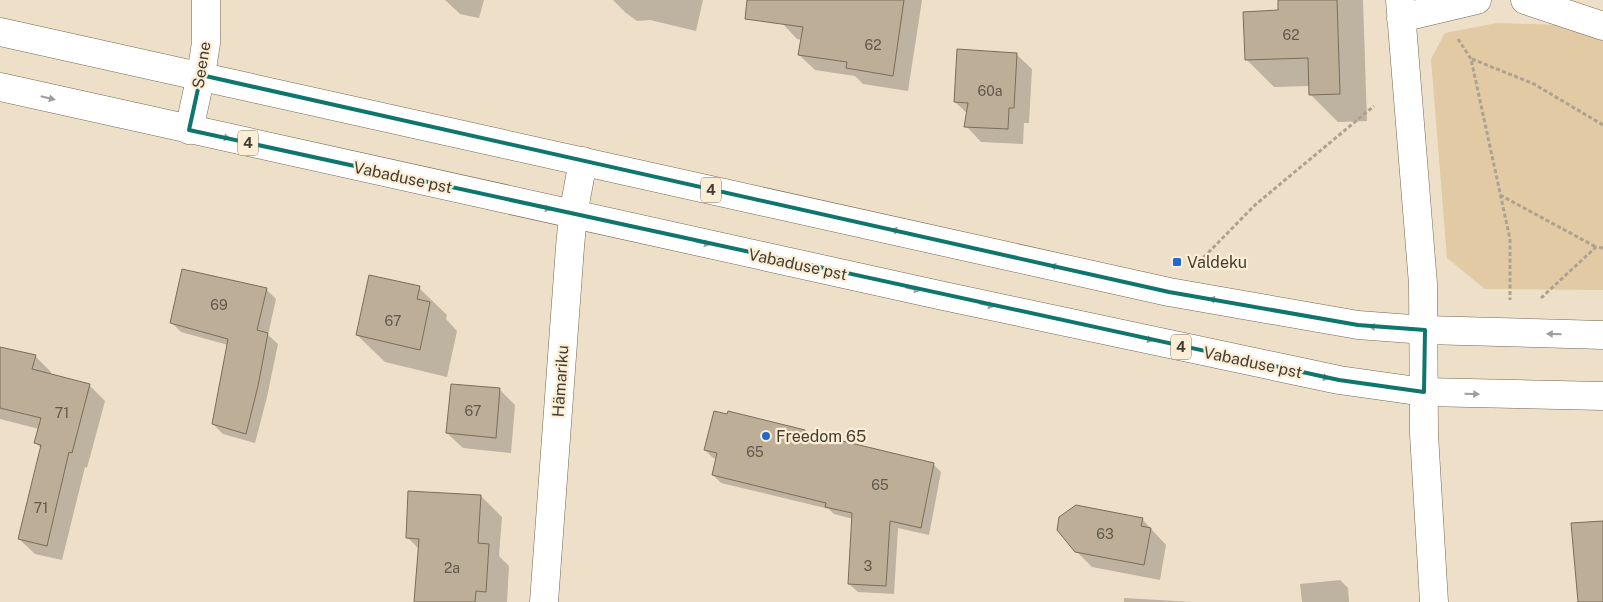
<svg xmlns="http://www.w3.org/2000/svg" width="1603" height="602" font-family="'Public Sans',sans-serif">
<rect width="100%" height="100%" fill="#eedfc8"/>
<!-- green -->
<path fill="#e2caa4" d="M1497,23L1560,25L1603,40V290L1485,289L1447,258L1431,59L1445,33Z"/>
<!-- shadow -->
<path fill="#0003" d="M445,0H484L479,18L460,14Z
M613,0H703L696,31L650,20L637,21L626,13Z
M785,0H922L908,91L863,84L855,76L815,70L799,55L802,40L797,39L782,23Z
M1279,0H1363L1367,121L1338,122L1311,95L1310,86L1274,87L1246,59L1280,12Z
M1016,54L1032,69L1029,123H1024L1023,144L981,142L966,126L968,114L955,102Z
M419,288L447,315L446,319L457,331L447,377L385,362L357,335Z
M266,289L276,299L268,335L278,344L267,397L255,443L223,434L213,424L228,345L181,332L172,323Z
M0,348L35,356L51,372L50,375L89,385L105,401L87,468L85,467L62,560L35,554L19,539L41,448L36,443L39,429L0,419Z
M452,385L500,390L515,405L511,453L463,448L447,433Z
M805,431L808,434L933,464L941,472L929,535L898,528L894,594L858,592L849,584L853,519L834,514L829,509L721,483L713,475L717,459L713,458L705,450Z
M481,496L502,517L499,556L509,566L507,602H416L420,550L407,537Z
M1142,519L1166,545L1160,580L1092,567L1076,551Z
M1340,580L1348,588L1349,602H1302L1300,584Z
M1124,598L1193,602H1124Z"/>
<!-- building -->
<path fill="#bdae98" stroke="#7a6d58" d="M747,0H904L893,76L846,68L847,62L798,55L803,27L745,19Z
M1278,0H1337L1340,94L1309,95L1308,58L1245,60L1243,12L1278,10Z
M957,49L1017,53L1014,108H1009L1008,129L964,127L968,103L954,102Z
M182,269L267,288L257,330L268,333L258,386L246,434L212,424L228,339L170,323Z
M369,275L420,286L417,299L430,302L420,350L356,335Z
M0,347L36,355L32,369L90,384L72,453L69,452L47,546L18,539L41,445L34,443L41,418L0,408Z
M451,384L500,388L496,438L446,433Z
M714,411L727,414L728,411L805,430V432L934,463L921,528L890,521L886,586L848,584L852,513L825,507L826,503L712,475L717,453L704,450Z
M408,491L481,495L478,543L489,544L486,592L476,591L475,602H414L419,539L406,538Z
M1076,505L1143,518L1141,526L1151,528L1144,565L1075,552L1057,530L1059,517Z
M1603,521V602H1578L1571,523Z"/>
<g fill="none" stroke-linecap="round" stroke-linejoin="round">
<defs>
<path id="minor" d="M1400,0L1423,284L1424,434L1434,602
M1525,0L1603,26
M1401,18L1477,0
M189,130L201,75L206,43V0
M544,602L570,247L573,215L583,161"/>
<path id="highway" d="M0,32L1169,292L1358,325L1425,330L1603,335
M0,87L939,295L1339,380L1424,392L1603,396"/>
</defs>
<!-- minor casing -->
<use href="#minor" stroke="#746752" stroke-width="29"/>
<!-- highway casing -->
<use href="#highway" stroke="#746752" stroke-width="29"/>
<!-- path -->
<path stroke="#ada190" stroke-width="3" stroke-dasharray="4 2.5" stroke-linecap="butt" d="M1458,39L1471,59L1510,239V300
M1472,59L1534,84L1603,125
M1500,195L1596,247
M1199,262L1255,205L1374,106
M1541,298L1596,247L1603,248"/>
<!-- minor -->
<use href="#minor" stroke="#fff" stroke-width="28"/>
<!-- highway -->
<use href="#highway" stroke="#fff" stroke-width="28"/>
</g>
<!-- one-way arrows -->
<defs><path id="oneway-solid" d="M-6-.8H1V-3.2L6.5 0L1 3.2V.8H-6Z" transform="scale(1.25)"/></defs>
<g fill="#a09e99">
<use href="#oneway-solid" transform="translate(48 98) rotate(13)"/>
<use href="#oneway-solid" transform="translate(223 137) rotate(12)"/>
<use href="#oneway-solid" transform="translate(544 208) rotate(13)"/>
<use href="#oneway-solid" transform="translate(898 231) rotate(-167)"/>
<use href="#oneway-solid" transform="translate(703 243) rotate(12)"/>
<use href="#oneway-solid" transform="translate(1057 267) rotate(-167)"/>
<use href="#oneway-solid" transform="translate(913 289) rotate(12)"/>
<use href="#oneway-solid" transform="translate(1216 300) rotate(-170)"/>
<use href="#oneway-solid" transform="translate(987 305) rotate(12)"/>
<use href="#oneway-solid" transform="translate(1376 327) rotate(-176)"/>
<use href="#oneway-solid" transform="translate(1554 334) rotate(-179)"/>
<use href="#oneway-solid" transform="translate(1146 339) rotate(12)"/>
<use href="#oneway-solid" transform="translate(1322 377) rotate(12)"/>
<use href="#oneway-solid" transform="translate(1472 394) rotate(2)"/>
</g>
<!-- marked area -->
<path fill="none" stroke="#0f766e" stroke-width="4" stroke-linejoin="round" d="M201,75L1169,292L1358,325L1425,330L1424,392L1339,380L189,130Z"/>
<!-- markers -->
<g fill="#2069d4" stroke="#fcedd5" stroke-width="2">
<rect x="1172" y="257" width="10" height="10" rx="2.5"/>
<circle cx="766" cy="436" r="5"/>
</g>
<g text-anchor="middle" stroke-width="4.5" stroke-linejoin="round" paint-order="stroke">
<!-- number labels -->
<g font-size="14" fill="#61584c">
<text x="1291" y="40">62</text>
<text x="873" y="50">62</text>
<text x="990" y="96">60a</text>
<text x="219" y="310">69</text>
<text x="393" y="326">67</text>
<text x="473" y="416">67</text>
<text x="62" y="418">71</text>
<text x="755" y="457">65</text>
<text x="880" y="490">65</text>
<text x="41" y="513">71</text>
<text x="1105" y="539">63</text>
<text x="868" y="571">3</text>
<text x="452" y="573">2a</text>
</g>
<!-- shield labels -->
<g fill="#fcedd5" stroke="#7a7164" stroke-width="1">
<rect x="238" y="130.5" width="20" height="25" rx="4"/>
<rect x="701" y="177.5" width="20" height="25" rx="4"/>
<rect x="1171" y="334.5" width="20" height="25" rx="4"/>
</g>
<g font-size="15" font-weight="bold" fill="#423c33">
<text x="248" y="148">4</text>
<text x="711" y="195">4</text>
<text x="1181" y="352">4</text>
</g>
<!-- street labels -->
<g font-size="16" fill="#423c33" stroke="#fcedd5">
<text transform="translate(201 65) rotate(-81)" y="6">Seene</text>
<text transform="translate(403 177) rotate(12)" y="6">Vabaduse pst</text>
<text transform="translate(798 264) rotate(12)" y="6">Vabaduse pst</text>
<text transform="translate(1253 362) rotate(12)" y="6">Vabaduse pst</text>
<text transform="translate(560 381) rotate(-86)" y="6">Hämariku</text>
</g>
<!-- poi labels -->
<g font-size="16" fill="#423c33" stroke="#fcedd5" text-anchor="start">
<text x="1187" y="268">Valdeku</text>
<text x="776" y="442">Freedom 65</text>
</g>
</g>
</svg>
